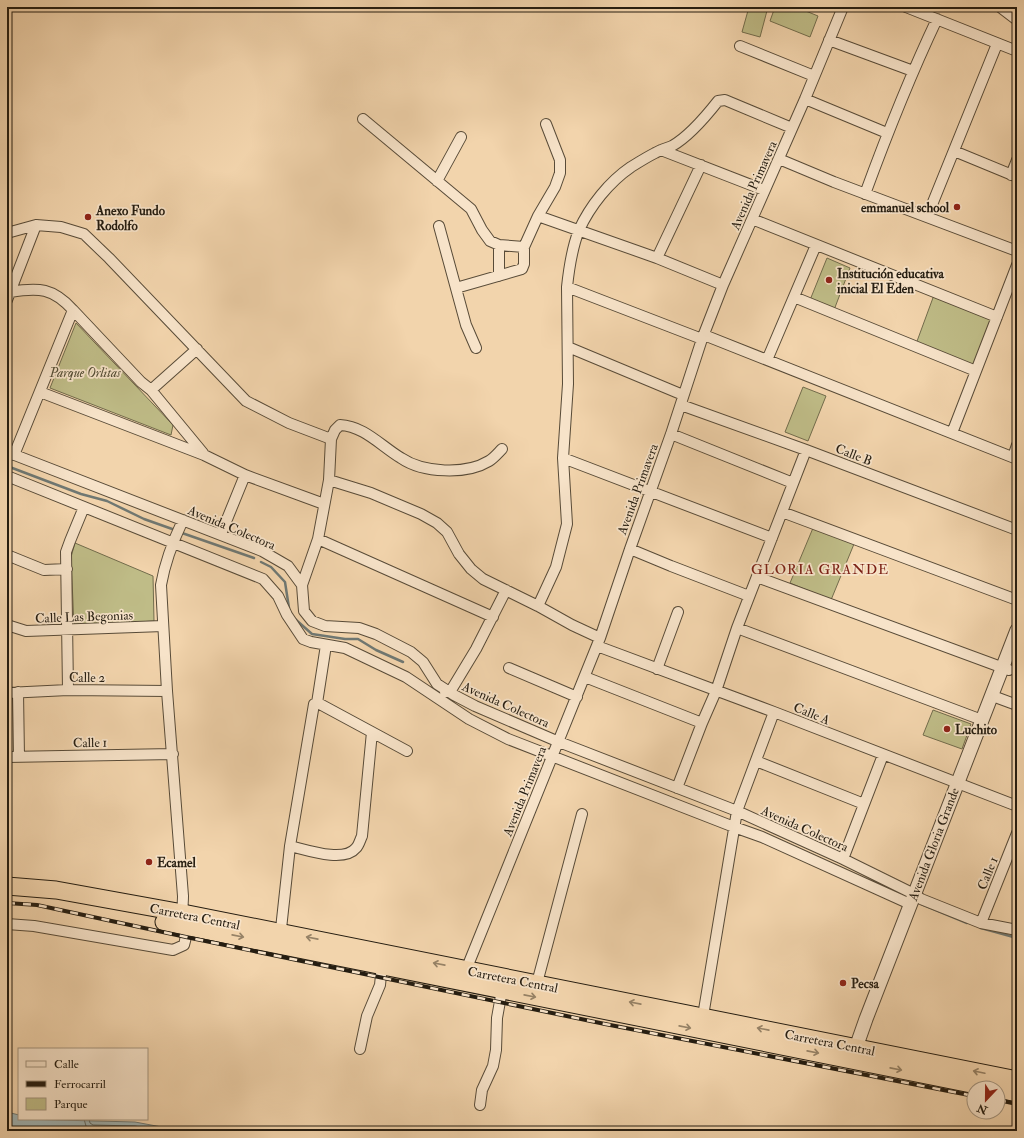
<svg xmlns="http://www.w3.org/2000/svg" width="1024" height="1138" font-family="'IM FELL Double Pica',serif">
<rect width="100%" height="100%" fill="#f2d4ac"/>
<filter id="stains"><feTurbulence type="fractalNoise" baseFrequency=".005" numOctaves="4"/><feColorMatrix values="0 0 0 0 .2 0 0 0 0 .09 0 0 0 0 .02 0 0 0 .5 -.17"/></filter>
<radialGradient id="worn" r=".72"><stop offset=".6" stop-color="#630" stop-opacity="0"/><stop offset="1" stop-color="#630" stop-opacity=".3"/></radialGradient>
<!-- green -->
<path fill="#bfbc87" stroke="#726c4c" d="M749,7H768L760,37L742,32Z
M775,7H796L818,16L810,37L770,21Z
M827,258L850,268L834,310L810,300Z
M934,295L993,321L975,369L916,344Z
M76,323L173,425L171,435L50,388Z
M803,387L826,396L808,441L785,432Z
M813,528L854,544L831,600L790,583Z
M75,543L153,576L154,621L74,626L71,557Z
M933,710L971,724L962,749L923,735Z"/>
<!-- water -->
<path fill="#a0b5b5" stroke="#6f7873" d="M7,1112L19,1115V1119L135,1122L183,1131H7Z"/>
<g fill="none" stroke-linecap="round" stroke-linejoin="round">
<!-- shore -->
<path stroke="#626963" stroke-width="1" d="M84,1119L86,1126L91,1130L133,1131
M89,1119L90,1123L93,1125L135,1126L161,1131"/>
<!-- stream -->
<path stroke="#6f7873" stroke-width="2.5" d="M7,466L81,494L107,501L144,519L175,530
M182,533L254,558
M261,562L271,567L285,582L289,608
M295,619L312,634L345,639H358L376,650L403,662
M921,904L967,923
M981,928L1017,938"/>
<defs>
<path id="minor" d="M906,7L1017,51
M1000,7L1017,20
M829,40L913,71
M740,46L814,76
M805,99L887,133
M363,119L471,209L482,230L490,241L499,245L524,247
M661,150L764,190
M954,151L1017,177
M779,159L834,182L1017,251
M1011,175L1017,160
M437,181L461,137
M865,194C887,134 910,76 937,19
M538,216L657,258L723,285
M927,217L997,44
M752,219L997,317
M439,226L466,325L476,348
M7,233L36,225L61,227L84,234L109,258L246,401L289,423L331,439
M499,245V276
M657,258L701,165
M567,287L702,339
M456,288L522,269L524,264V247L538,216L555,187L560,173V160L546,124
M10,292C39,287 53,288 73,310L14,455
M794,297L976,371
M7,300L36,225
M73,310L141,382L151,390L203,453
M704,335L1017,459
M568,347L683,395
M767,360L816,245
M151,390L197,349
M40,392L204,455L245,475L324,504
M681,405L806,450L1017,530
M952,433L1017,265
M671,434L793,483
M7,452L262,551L288,566L302,585L304,611L312,621L325,626L359,628L376,634L411,652L423,662L437,684L454,695L475,706L559,742L737,811L843,859L914,894L921,899L981,923L1017,930
M1013,457L1017,445
M563,458L772,538
M7,476L263,579L278,596L287,615L303,639L311,642L345,648L406,677L469,719L508,739L734,827L762,837L910,904
M329,480L371,493L421,514L437,523L447,532L459,554L471,569L483,579L538,606L572,625L600,638
M782,512L1017,600
M221,534L245,475
M318,539L493,617
M630,549L671,566L749,596
M7,555L44,570L67,569
M757,577L1009,670
M302,585L318,539L329,480L331,439L335,430L340,425C364,426 381,446 401,458C423,473 466,475 489,461C494,458 498,453 502,449
M538,606L556,567L567,524L563,458L568,384L567,287C569,268 572,248 579,230C590,206 609,182 631,167C639,162 647,157 655,153C660,150 667,148 672,146C688,137 707,115 718,101L725,100L792,128
M7,625L26,631L163,626
M737,628L982,720
M597,646L774,712L1017,806
M509,668L577,697
M657,669L678,612
M585,677L702,723
M68,690L66,552L70,541L84,507
M18,692L19,757
M445,692H450L476,649L506,590
M7,693L68,690L167,691
M998,698L1017,705
M317,703L326,645
M7,757L173,754
M756,761L864,804
M677,788L702,723L716,691L737,628L806,450
M290,846C307,850 344,863 356,848C359,845 360,840 362,836L372,732
M843,859L883,755
M981,923L1017,833
M7,924L34,926L173,950L184,945C188,933 184,924 183,913C182,907 183,902 183,896L167,691L161,585C165,562 173,541 183,520
M280,938L290,846L314,704L318,703L407,751
M464,975L600,638L630,549L671,434L702,339L723,285L805,99L843,7
M537,983L582,814
M703,1016L737,811L774,712
M360,1049L367,1016L380,985L382,965
M480,1105L482,1090L493,1066L496,1050L497,1018L502,990"/>
<path id="tertiary" d="M853,1056L866,1019L1017,630"/>
<path id="trunk" d="M7,886L56,890L183,913L1017,1080
M164,922L991,1088
M998,1089L1017,1093"/>
</defs>
<!-- minor casing -->
<use href="#minor" stroke="#584b38" stroke-width="12"/>
<!-- tertiary casing -->
<use href="#tertiary" stroke="#584b38" stroke-width="15"/>
<!-- trunk casing -->
<use href="#trunk" stroke="#251d11" stroke-width="19"/>
<!-- minor -->
<use href="#minor" stroke="#f7e3c9" stroke-width="10"/>
<!-- tertiary -->
<use href="#tertiary" stroke="#f7e3c9" stroke-width="13"/>
<!-- trunk -->
<use href="#trunk" stroke="#f2d4ac" stroke-width="17"/>
<defs>
<path id="rail" d="M7,903L37,905L186,937L605,1024L974,1096
M998,1100L1017,1104"/>
</defs>
<!-- rail casing -->
<use href="#rail" stroke="#251d11" stroke-width="4"/>
<!-- rail -->
<use href="#rail" stroke="#f7e3c9" stroke-width="2.5" stroke-dasharray="8" stroke-linecap="butt"/>
</g>
<!-- one-way arrows -->
<defs><path id="oneway-shaft" d="M-6 0H5M1.5-3L5.5 0L1.5 3" fill="none" stroke-width="1.6" stroke-linecap="round" stroke-linejoin="round"/></defs>
<g stroke="#968266">
<use href="#oneway-shaft" transform="translate(238 936) rotate(11)"/>
<use href="#oneway-shaft" transform="translate(312 938) rotate(-169)"/>
<use href="#oneway-shaft" transform="translate(439 964) rotate(-169)"/>
<use href="#oneway-shaft" transform="translate(530 996) rotate(11)"/>
<use href="#oneway-shaft" transform="translate(635 1003) rotate(-169)"/>
<use href="#oneway-shaft" transform="translate(685 1027) rotate(11)"/>
<use href="#oneway-shaft" transform="translate(763 1029) rotate(-169)"/>
<use href="#oneway-shaft" transform="translate(813 1052) rotate(11)"/>
<use href="#oneway-shaft" transform="translate(896 1069) rotate(11)"/>
<use href="#oneway-shaft" transform="translate(979 1072) rotate(-168)"/>
</g>
<!-- markers -->
<g fill="#8f2418" stroke="#f7e3c9" stroke-width="1.5">
<circle cx="957" cy="207" r="4"/>
<circle cx="88" cy="217" r="4"/>
<circle cx="829" cy="280" r="4"/>
<circle cx="947" cy="729" r="4"/>
<circle cx="149" cy="862" r="4"/>
<circle cx="843" cy="983" r="4"/>
</g>
<g text-anchor="middle" stroke-width="3.5" stroke-linejoin="round" paint-order="stroke">
<!-- street labels -->
<g font-size="13" fill="#251d11" stroke="#f7e3c9">
<text transform="translate(753 185) rotate(-66)" y="5">Avenida Primavera</text>
<text transform="translate(854 454) rotate(21)" y="5">Calle B</text>
<text transform="translate(637 489) rotate(-70)" y="5">Avenida Primavera</text>
<text transform="translate(232 527) rotate(23)" y="5">Avenida Colectora</text>
<text transform="translate(84 616) rotate(-2)" y="5">Calle Las Begonias</text>
<text x="87" y="682">Calle 2</text>
<text transform="translate(506 704) rotate(24)" y="5">Avenida Colectora</text>
<text transform="translate(812 713) rotate(22)" y="5">Calle A</text>
<text transform="translate(90 742) rotate(-1)" y="5">Calle 1</text>
<text transform="translate(524 791) rotate(-68)" y="5">Avenida Primavera</text>
<text transform="translate(805 828) rotate(24)" y="5">Avenida Colectora</text>
<text transform="translate(933 844) rotate(-69)" y="5">Avenida Gloria Grande</text>
<text transform="translate(987 873) rotate(-68)" y="5">Calle 1</text>
<text transform="translate(195 916) rotate(11)" y="5">Carretera Central</text>
<text transform="translate(513 979) rotate(11)" y="5">Carretera Central</text>
<text transform="translate(830 1042) rotate(11)" y="5">Carretera Central</text>
</g>
<!-- poi labels -->
<g font-size="13" font-weight="bold" fill="#251d11" stroke="#f7e3c9" text-anchor="start">
<text x="949" y="212" text-anchor="end">emmanuel school</text>
<text x="96" y="215">Anexo Fundo<tspan x="96" dy="15">Rodolfo</tspan></text>
<text x="837" y="278">Institución educativa<tspan x="837" dy="15">inicial El Eden</tspan></text>
<text x="955" y="734">Luchito</text>
<text x="157" y="867">Ecamel</text>
<text x="851" y="988">Pecsa</text>
</g>
<!-- park labels -->
<g font-size="13" font-style="italic" fill="#534d34" stroke="#f7e3c9">
<text x="85" y="377">Parque Orlitas</text>
</g>
<!-- neighbourhood labels -->
<g font-size="14" letter-spacing="1" fill="#7a1f14" stroke="#f7e3c9">
<text x="820" y="574">GLORIA GRANDE</text>
</g>
</g>
<!-- margin -->
<rect width="1024" height="1138" fill="none" stroke="#f2d4ac" stroke-width="24"/>
<rect x="8" y="8" width="1008" height="1122" fill="none" stroke="#251d11" stroke-width="2"/>
<rect x="12" y="12" width="1000" height="1114" fill="none" stroke="#251d11"/>
<!-- legend -->
<rect x="18" y="1048" width="130" height="72" fill="#f7e3c9" stroke="#a3947f"/>
<rect x="26" y="1061" width="20" height="6" fill="#f7e3c9" stroke="#a3947f"/>
<text x="54" y="1068" font-size="12" fill="#251d11">Calle</text>
<rect x="26" y="1081" width="20" height="6" fill="#251d11" stroke="#a3947f"/>
<text x="54" y="1088" font-size="12" fill="#251d11">Ferrocarril</text>
<rect x="26" y="1098" width="20" height="12" fill="#bfbc87" stroke="#a3947f"/>
<text x="54" y="1108" font-size="12" fill="#251d11">Parque</text>
<!-- north arrow -->
<g transform="translate(986 1100) rotate(202)"><circle r="19" fill="#f7e3c9" stroke="#a3947f"/>
<path d="M0-3L7 15L0 10L-7 15Z" fill="#8f2418"/>
<text y="-6" font-size="11" font-weight="bold" text-anchor="middle" fill="#251d11">N</text>
</g>
<rect width="100%" height="100%" filter="url(#stains)"/>
<rect width="100%" height="100%" fill="url(#worn)"/>
</svg>
